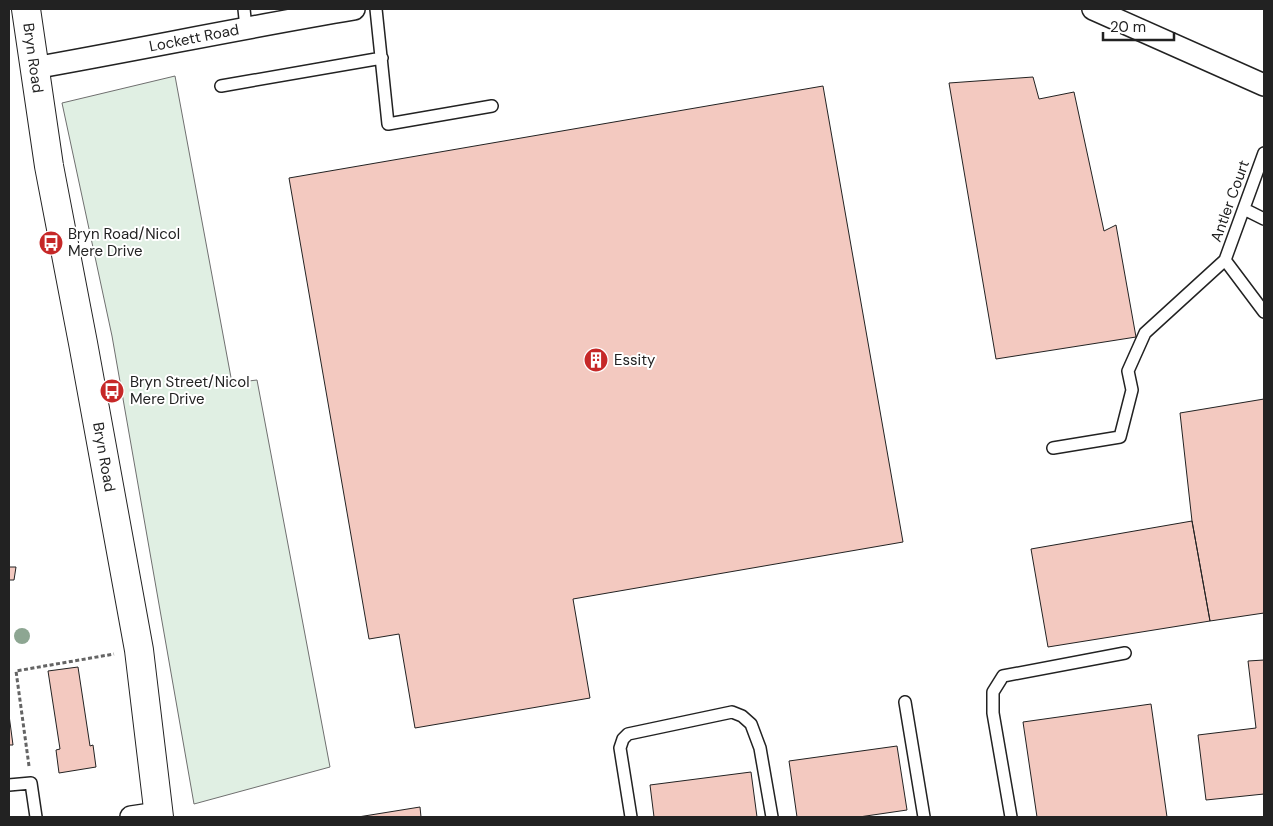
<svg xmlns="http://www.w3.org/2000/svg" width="1273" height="826" font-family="'DM Sans',sans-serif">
<rect width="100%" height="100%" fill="#fff"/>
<!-- green -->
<path fill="#e0efe3" stroke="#6f6f6f" d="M175,76L232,383L257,380L330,767L194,804L112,336L62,103Z"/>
<!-- building -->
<path fill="#f3c9c0" stroke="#222" d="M1033,77L1039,99L1074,92L1104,231L1116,225L1136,337L996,359L949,83Z
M823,86L903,542L573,599L590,698L415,728L399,634L369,639L289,178Z
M1264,399V613L1210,621L1192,521L1180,413Z
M1192,521L1210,621L1048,647L1031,549Z
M9,567H16L14,580H9Z
M1264,660V794L1206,800L1198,735L1256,728L1248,661Z
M78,667L90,746L93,745L96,767L59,773L56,750L60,749L48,671Z
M1151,704L1167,817H1037L1023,722Z
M9,715L13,745H9Z
M897,746L907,810L859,817H797L789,761Z
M751,772L757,817H654L650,785Z
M420,807L421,817H358Z"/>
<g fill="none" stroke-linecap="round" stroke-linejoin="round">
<defs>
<path id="service" d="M244,9L246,28
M376,9L388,124L492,106
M221,86L382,58
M1244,209L1264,219
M1225,260L1264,153
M1053,448L1120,437L1132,390L1128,371L1145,333L1225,260L1264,312
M905,702L924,817
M9,785L31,783L36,817
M631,817L620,748L623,739L628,734L732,712L742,716L751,724L760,748L772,817
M1011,817L993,713V692L1003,676L1125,653"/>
<path id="minor" d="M1093,9L1264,85
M34,68C141,49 247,27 354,9
M131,817L158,813"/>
<path id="secondary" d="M26,9L49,166L83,343L139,650L159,817"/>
</defs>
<!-- service casing -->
<use href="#service" stroke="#222" stroke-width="14"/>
<!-- minor casing -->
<use href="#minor" stroke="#222" stroke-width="24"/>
<!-- secondary casing -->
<use href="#secondary" stroke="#222" stroke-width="30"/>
<!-- path -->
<path stroke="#646464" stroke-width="3" stroke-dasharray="4 2.5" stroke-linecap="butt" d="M29,766L16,671L114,654"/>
<!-- service -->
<use href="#service" stroke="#fff" stroke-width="11"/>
<!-- minor -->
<use href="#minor" stroke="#fff" stroke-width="21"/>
<!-- secondary -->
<use href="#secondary" stroke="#fff" stroke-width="28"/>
</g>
<!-- trees -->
<circle fill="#8da692" cx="22" cy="636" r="8"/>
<!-- icons -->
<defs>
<symbol id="bus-disc" viewBox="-11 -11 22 22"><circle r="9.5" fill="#c62828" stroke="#fff"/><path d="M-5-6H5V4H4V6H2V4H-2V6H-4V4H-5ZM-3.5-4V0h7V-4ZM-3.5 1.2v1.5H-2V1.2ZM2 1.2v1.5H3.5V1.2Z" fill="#fff"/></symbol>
<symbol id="building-disc" viewBox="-11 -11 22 22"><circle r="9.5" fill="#c62828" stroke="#fff"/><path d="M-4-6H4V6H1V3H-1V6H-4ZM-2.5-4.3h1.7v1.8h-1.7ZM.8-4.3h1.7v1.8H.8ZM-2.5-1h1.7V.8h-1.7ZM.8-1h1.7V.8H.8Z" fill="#fff"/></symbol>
</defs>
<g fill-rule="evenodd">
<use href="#bus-disc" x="37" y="229" width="28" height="28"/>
<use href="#building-disc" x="582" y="346" width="28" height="28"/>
<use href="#bus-disc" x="98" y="377" width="28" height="28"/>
</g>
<g text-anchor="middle" stroke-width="4" stroke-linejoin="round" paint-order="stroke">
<!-- street labels -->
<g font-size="15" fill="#222" stroke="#fff">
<text transform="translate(194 38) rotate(-11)" y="5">Lockett Road</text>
<text transform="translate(33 58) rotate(82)" y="5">Bryn Road</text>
<text transform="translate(1230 201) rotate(-70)" y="5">Antler Court</text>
<text transform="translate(104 457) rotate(80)" y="5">Bryn Road</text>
</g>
<!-- poi labels -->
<g font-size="15" fill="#222" stroke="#fff" text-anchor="start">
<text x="68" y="239">Bryn Road/Nicol<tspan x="68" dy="17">Mere Drive</tspan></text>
<text x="614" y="365">Essity</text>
<text x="130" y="387">Bryn Street/Nicol<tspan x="130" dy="17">Mere Drive</tspan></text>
</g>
</g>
<!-- border -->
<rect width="1273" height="826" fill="none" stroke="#222222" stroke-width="20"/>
<!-- scale -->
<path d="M1103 32v8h71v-8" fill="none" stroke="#222222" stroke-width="2.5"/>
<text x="1110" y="32" font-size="15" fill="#222222" stroke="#ffffff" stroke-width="4" paint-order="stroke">20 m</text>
</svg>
